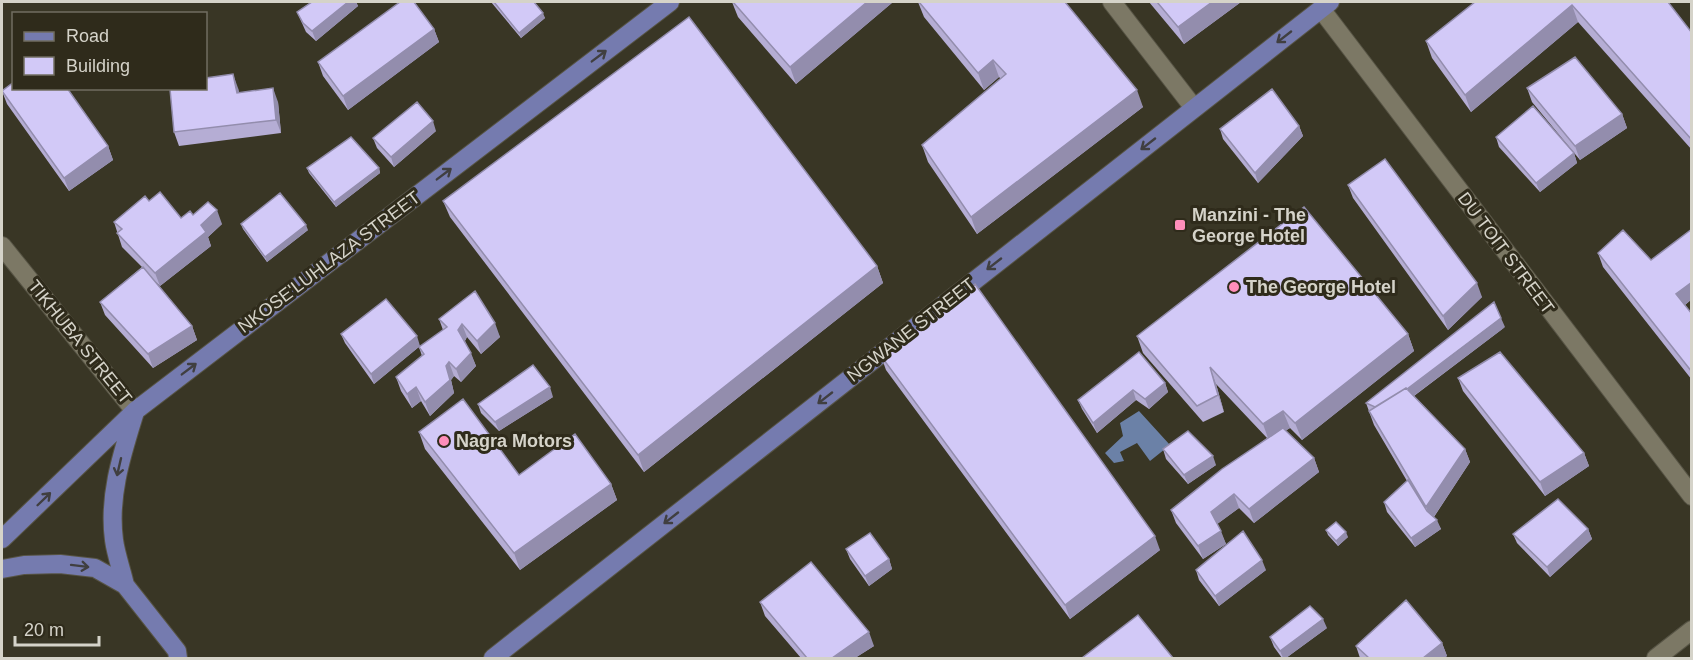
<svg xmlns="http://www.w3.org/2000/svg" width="1693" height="660" font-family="Helvetica,sans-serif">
<rect width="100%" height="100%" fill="#393625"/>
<!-- water -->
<path fill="#6b81a7" d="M1139,411L1170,445L1150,461L1137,443L1120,452L1124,461L1114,463L1105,453L1123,436L1120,423Z"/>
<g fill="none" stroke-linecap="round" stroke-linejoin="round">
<defs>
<path id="minor" d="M1112,2L1194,108
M1321,9L1692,496
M1656,658L1692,630"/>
<path id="tertiary" d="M2,246L135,411"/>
<path id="primary" d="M2,539L135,411L670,2
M2,569L24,565L60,564L95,568L125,585L177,651L178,658
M125,585C122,571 116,555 114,540C108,496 122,454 135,412
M493,658L1330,2"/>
</defs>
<!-- minor casing -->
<use href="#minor" stroke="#575445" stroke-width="20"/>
<!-- tertiary casing -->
<use href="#tertiary" stroke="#575445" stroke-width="20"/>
<!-- primary casing -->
<use href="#primary" stroke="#575445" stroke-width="20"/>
<!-- minor -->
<use href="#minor" stroke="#7c7865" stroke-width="18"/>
<!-- tertiary -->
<use href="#tertiary" stroke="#7c7865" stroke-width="18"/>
<!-- primary -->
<use href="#primary" stroke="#757baf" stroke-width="18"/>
</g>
<!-- wall -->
<path fill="#b5add4" d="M310,2H356L358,6L316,41L306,32L297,12L311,2Z
M491,2H534L545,18L521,38Z
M732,2H893L796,84L738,17Z
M918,2H1065L1143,107L977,234L928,162L922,145L1001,79L999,77L984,90L924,17Z
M1149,2H1241L1184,44Z
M1475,2H1668L1692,33V150L1578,22L1471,112L1432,58L1426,41Z
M434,29L439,42L348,110L323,76L318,62Z
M238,88L239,93L278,102L281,133L179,146L174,132Z
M1527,88L1622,114L1627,128L1580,160L1532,102Z
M2,91L108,146L113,160L69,191L7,104Z
M1299,126L1303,136L1258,183L1223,139L1220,129Z
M436,131L394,167L377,148L373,138Z
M1496,137L1574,153L1577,163L1540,192L1499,147Z
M307,168H379L380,173L336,207L309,173Z
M1348,185L1482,297L1448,330L1353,198Z
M149,201L181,218L193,215L222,224L208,237L211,246L160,286L155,281L192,326L197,340L153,368L105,315L100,302L142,267L122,247L114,222Z
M443,201L877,266L883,283L644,472L450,217Z
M241,224L308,230L267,262L243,229Z
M1692,229V299L1685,305L1692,314V380L1603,267L1598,253L1651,260Z
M475,291L500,337L481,354L467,337L465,341L476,366L461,382L454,376L451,380L454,393L430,416L421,401L412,408L401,391L396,377L422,356L419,347L443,330L439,319Z
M1505,327L1414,396L1465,449L1470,462L1434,517L1441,529L1415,547L1387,512L1384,502L1407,481L1374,425L1366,403Z
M341,334L420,346L374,384L345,343Z
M1408,334L1414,351L1302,440L1290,428L1285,431L1314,458L1319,472L1254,523L1239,508L1217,524L1226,544L1203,559L1176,523L1171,510L1267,438L1216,384L1224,412L1203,422L1143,353L1137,336Z
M881,356L1160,550L1070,619L886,370Z
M1458,378L1584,453L1589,466L1545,496L1463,391Z
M1165,383L1168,392L1149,409L1136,400L1097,433L1082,409L1078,400Z
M553,397L499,431L481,413L478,404Z
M419,432L519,475L611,484L617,500L520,570L425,449Z
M1163,449L1216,465L1188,484L1166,459Z
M1588,529L1592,539L1550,577L1517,543L1513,534Z
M1326,530L1348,537L1338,546L1328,535Z
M846,549L889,559L892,569L869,586L850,559Z
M1196,570H1266L1219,606L1199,580Z
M760,602L874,646L855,658H801L765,616Z
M1327,628L1286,658H1282L1274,647L1270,637Z
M1442,643L1447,656L1444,658H1360L1356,646Z"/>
<!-- shaded-wall -->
<path fill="#938dad" d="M348,2H356L358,6L316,41L312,31Z
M867,2H893L796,84L790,67Z
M1212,2H1241L1184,44L1178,27Z
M1572,5L1578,22L1471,112L1465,95Z
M543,13L545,18L521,38L519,33Z
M434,29L439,42L348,110L343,96Z
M993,60L999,77L984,90L978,73Z
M233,74L238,88L242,107L237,93Z
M273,88L278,102L281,133L276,120Z
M1137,90L1143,107L977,234L971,217Z
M1622,114L1627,128L1580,160L1575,146Z
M433,121L436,131L394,167L391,157Z
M1299,126L1303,136L1258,183L1255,173Z
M108,146L113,160L69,191L64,178Z
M1574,153L1577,163L1540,192L1536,183Z
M379,168L380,173L336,207L334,202Z
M217,210L222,224L208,237L211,246L160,286L155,273L201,225Z
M306,225L308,230L267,262L265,257Z
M877,266L883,283L644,472L638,455Z
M1692,282V299L1681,308L1676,294Z
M1477,283L1482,297L1448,330L1443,316Z
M1501,318L1505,327L1383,419L1380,410Z
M495,323L500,337L481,354L477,341Z
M462,324L467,337L463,343L458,330Z
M192,326L197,340L153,368L148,354Z
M1408,334L1414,351L1302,440L1295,423Z
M417,336L420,346L374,384L371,374Z
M471,353L476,366L461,382L456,369Z
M449,362L454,376L451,380L454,393L430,416L425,402Z
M1210,367L1216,384L1224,412L1218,395Z
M1165,383L1168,392L1149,409L1145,399Z
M416,387L421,401L412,408L407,394Z
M550,387L553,397L499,431L495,422Z
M1133,390L1136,400L1097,433L1093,423Z
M1283,411L1290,428L1269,441L1263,424Z
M1465,449L1470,462L1431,521L1426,507Z
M1584,453L1589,466L1545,496L1540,482Z
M1213,456L1216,465L1188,484L1184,475Z
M1314,458L1319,472L1254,523L1249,509Z
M611,484L617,500L520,570L514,553Z
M1234,494L1239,508L1216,525L1211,512Z
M1437,520L1441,529L1415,547L1411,538Z
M1588,529L1592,539L1550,577L1547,567Z
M1221,531L1226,544L1203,559L1198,546Z
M1346,532L1348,537L1338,546L1336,541Z
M1155,536L1160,550L1070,619L1065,605Z
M889,559L892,569L869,586L865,576Z
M1262,560L1266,570L1219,606L1215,596Z
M1323,619L1327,628L1286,658H1283L1280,651Z
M869,632L874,646L855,658H832Z
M1442,643L1447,656L1444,658H1423Z"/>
<!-- building -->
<path fill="#d2c9f7" stroke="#938dad" stroke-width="1.5" d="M312,2H348L312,31L303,23L297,12Z
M400,2H414L434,29L343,96L318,62Z
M494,2H534L543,13L519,33Z
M733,2H867L790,67Z
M919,2H1065L1137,90L971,217L922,145L1006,74L993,60L978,73Z
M1157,2H1212L1178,27Z
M1475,2H1668L1692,33V140L1572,5L1465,95L1426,41Z
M689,17L877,266L638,455L443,201Z
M1575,57L1622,114L1575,146L1527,88Z
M233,74L237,93L273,88L276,120L174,132L170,89L206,88V78Z
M14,82V88H67L108,146L64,178L2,91Z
M1272,89L1299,126L1255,173L1220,129Z
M417,102L433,121L391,157L373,138Z
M1533,106L1574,153L1536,183L1496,137Z
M351,137L379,168L334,202L307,168Z
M1385,159L1477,283L1443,316L1348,185Z
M160,192L181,218L190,211L193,215L208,202L217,210L201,225L206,232L155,273L117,233L122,229L114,222L145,196L149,201Z
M280,193L306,225L265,257L241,224Z
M1304,207L1408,334L1295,423L1283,411L1263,424L1210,367L1218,395L1197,406L1137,336Z
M1692,229V282L1676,294L1692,314V372L1598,253L1623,230L1651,260Z
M143,267L192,326L148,354L100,302Z
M975,284L1155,536L1065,605L881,356Z
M475,291L495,323L477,341L462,324L458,330L471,353L456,369L449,362L446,366L450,380L425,402L416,387L407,394L396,377L424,354L419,347L447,327L439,319Z
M386,299L417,336L371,374L341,334Z
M1494,302L1501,318L1407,389L1406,388L1375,407L1366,403Z
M1139,352L1165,383L1145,399L1133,390L1093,423L1078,400Z
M1500,352L1584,453L1540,482L1458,378Z
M533,365L550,387L495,422L478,404Z
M1406,388L1465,449L1426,507L1369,411Z
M463,399L519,475L575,434L611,484L514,553L419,432Z
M1283,428L1314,458L1249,509L1234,494L1211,512L1221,531L1198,546L1171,510L1222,469Z
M1188,431L1213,456L1184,475L1163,449Z
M1408,480L1427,511L1437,520L1411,538L1384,502Z
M1558,499L1588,529L1547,567L1513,534Z
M1336,522L1346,532L1336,541L1326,530Z
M1243,531L1262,560L1215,596L1196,570Z
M870,533L889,559L865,576L846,549Z
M811,562L869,632L832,658H807L760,602Z
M1406,600L1442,643L1423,658H1369L1356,646Z
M1310,606L1323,619L1280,651L1270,637Z
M1138,615L1173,658H1082Z"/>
<!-- one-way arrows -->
<defs><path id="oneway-shaft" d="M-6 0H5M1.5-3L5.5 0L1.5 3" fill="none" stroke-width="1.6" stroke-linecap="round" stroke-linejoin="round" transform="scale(1.5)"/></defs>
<g stroke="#403f40">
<use href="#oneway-shaft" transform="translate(1284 37) rotate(142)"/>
<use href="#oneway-shaft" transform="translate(599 56) rotate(-37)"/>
<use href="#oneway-shaft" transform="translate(1148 144) rotate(142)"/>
<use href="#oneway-shaft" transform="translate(444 174) rotate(-37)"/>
<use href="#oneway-shaft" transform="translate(994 264) rotate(142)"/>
<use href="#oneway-shaft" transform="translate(189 369) rotate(-37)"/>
<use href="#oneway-shaft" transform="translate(825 398) rotate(142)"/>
<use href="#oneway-shaft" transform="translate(119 467) rotate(103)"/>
<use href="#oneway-shaft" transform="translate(44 499) rotate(-44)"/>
<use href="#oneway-shaft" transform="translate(671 518) rotate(142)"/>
<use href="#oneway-shaft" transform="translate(80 566) rotate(7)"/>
</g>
<!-- markers -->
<g fill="#ff8eba" stroke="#2f2b1b" stroke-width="2">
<rect x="1174" y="219" width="12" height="12" rx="3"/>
<circle cx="1234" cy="287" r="6"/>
<circle cx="444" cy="441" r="6"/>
</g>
<g text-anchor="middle" stroke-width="6" stroke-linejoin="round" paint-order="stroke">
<!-- poi labels -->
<g font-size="18" font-weight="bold" fill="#d5d3c9" stroke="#2f2b1b" text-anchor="start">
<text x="1192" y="221">Manzini - The<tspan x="1192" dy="21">George Hotel</tspan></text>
<text x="1246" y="293">The George Hotel</text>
<text x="456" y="447">Nagra Motors</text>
</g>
<!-- street labels -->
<g font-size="18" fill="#d5d3c9" stroke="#2f2b1b">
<text transform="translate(1506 253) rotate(53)" y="6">DU TOIT STREET</text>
<text transform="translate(329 262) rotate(-37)" y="6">NKOSE'LUHLAZA STREET</text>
<text transform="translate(911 330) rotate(-38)" y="6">NGWANE STREET</text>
<text transform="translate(80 342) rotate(51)" y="6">TIKHUBA STREET</text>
</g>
</g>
<!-- border -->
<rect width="1693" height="660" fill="none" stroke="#d5d3c9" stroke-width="6"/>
<!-- legend -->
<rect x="12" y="12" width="195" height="78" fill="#2f2b1b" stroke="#716e61" stroke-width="1.5"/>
<rect x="24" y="32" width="30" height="9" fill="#757baf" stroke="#716e61" stroke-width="1.5"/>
<text x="66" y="42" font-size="18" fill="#d5d3c9">Road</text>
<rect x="24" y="57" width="30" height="18" fill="#d2c9f7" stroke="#716e61" stroke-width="1.5"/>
<text x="66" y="72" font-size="18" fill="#d5d3c9">Building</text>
<!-- scale -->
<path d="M15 636v9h84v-9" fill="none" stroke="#d5d3c9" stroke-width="3"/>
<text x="24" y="636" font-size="18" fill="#d5d3c9" stroke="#2f2b1b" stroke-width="4.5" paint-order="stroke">20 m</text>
</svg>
